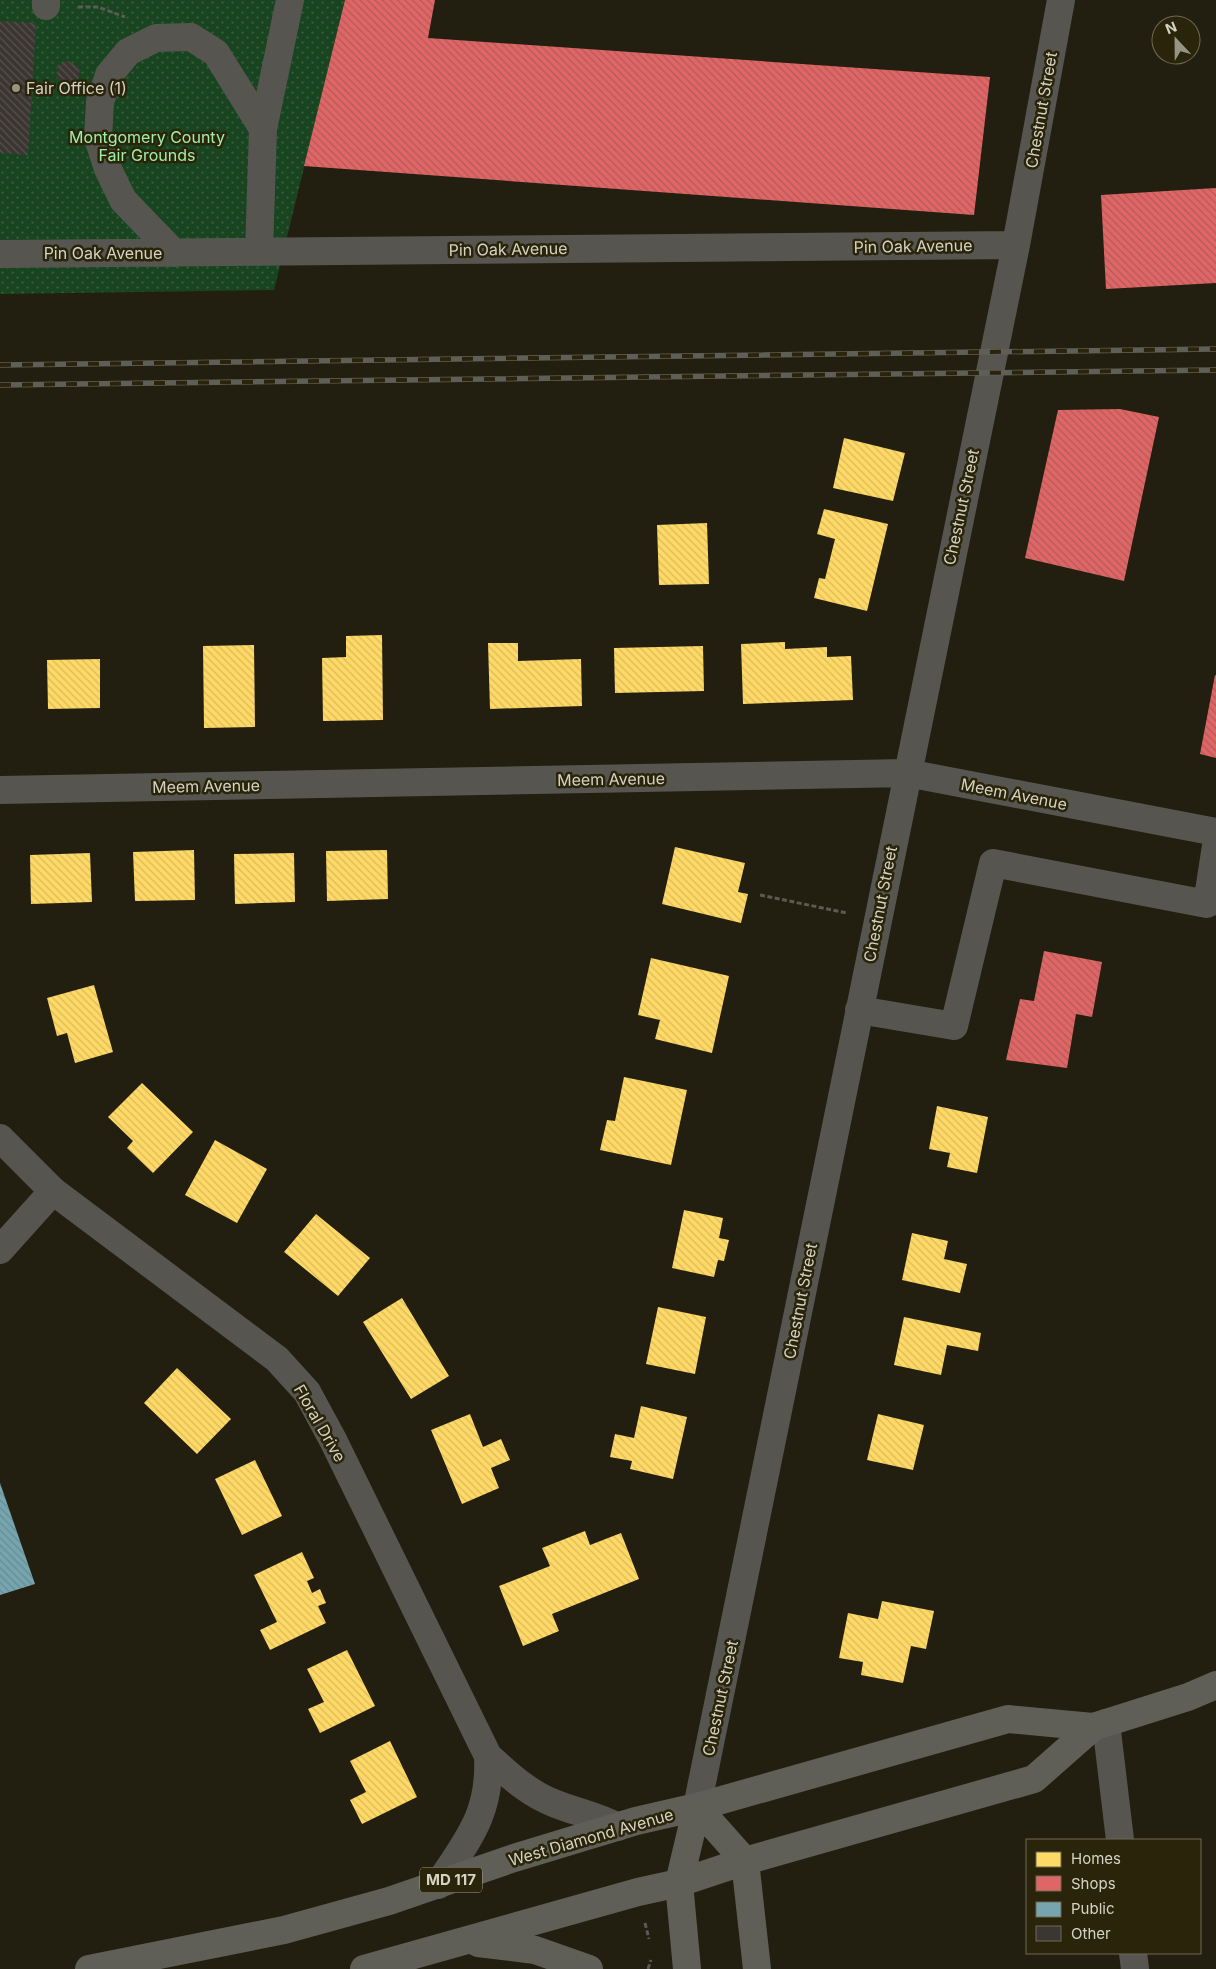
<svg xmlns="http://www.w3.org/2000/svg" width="1216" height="1969" font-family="Inter,sans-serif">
<defs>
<pattern id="park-dots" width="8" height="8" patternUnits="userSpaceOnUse" patternTransform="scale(1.25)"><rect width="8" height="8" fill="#184520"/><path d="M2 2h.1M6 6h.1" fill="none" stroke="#395f3f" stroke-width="1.8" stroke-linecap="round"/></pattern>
<pattern id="homes-back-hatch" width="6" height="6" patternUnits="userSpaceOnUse" patternTransform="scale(1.25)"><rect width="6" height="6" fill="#ffd966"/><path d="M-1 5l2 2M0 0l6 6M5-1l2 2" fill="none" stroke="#d9ba5d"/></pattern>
<pattern id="shops-back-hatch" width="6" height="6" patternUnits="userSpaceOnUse" patternTransform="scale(1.25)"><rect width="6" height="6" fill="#e06666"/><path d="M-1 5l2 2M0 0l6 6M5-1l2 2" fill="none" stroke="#b05a59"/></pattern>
<pattern id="public-back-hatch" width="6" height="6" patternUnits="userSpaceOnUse" patternTransform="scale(1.25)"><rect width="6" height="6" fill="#76a5af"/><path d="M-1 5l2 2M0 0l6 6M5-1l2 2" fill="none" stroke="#688c92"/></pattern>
<pattern id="building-back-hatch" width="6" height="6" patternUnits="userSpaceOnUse" patternTransform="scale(1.25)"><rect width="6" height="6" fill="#3c3632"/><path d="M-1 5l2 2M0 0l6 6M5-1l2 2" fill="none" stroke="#57524e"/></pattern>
</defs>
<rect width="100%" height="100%" fill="#221f11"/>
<!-- park -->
<path fill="url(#park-dots)" d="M0,0H345L274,290L0,294Z"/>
<!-- homes -->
<path fill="url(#homes-back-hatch)" d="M844,438L905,453L893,501L833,488Z
M824,509L888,524L867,611L814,598L819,578L825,579L835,539L817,534Z
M707,523L709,584L659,585L657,525Z
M382,635L383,720L323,721L322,658L346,657V636Z
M785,642V649L827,647V657L851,656L853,700L743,704L741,644Z
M488,643H518V661L581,659L582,706L490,709Z
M254,645L255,727L204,728L203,646Z
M703,646L704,691L615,693L614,648Z
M100,659V708L48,709L47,660Z
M675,847L745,863L738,892L748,894L741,923L662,904Z
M194,850L195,900L135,901L133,852Z
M387,850L388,899L327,901L326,851Z
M90,853L92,902L31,904L30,855Z
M294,853L295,902L235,904L234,854Z
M651,958L729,976L712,1053L655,1039L660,1020L638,1015Z
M94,985L113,1052L75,1063L67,1033L57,1036L47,998Z
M624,1077L687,1090L671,1165L600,1150L607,1120L615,1121Z
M142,1083L193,1132L153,1173L127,1148L133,1141L108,1117Z
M937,1106L988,1117L977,1173L947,1167L950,1153L929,1149Z
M215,1140L267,1169L237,1223L185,1195Z
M684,1210L723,1218L719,1238L729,1240L724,1261L718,1260L714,1277L672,1268Z
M316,1214L370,1258L338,1296L284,1252Z
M912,1233L948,1241L944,1259L967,1264L960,1293L902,1280Z
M402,1298L449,1376L411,1399L363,1322Z
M658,1307L706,1317L695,1374L646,1364Z
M904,1317L981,1333L978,1351L947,1345L941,1375L894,1365Z
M177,1368L231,1419L197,1454L144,1403Z
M641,1406L687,1417L673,1479L630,1469L632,1461L610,1457L615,1434L634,1438Z
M470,1414L483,1447L501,1439L510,1460L491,1468L499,1488L462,1504L431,1430Z
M878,1414L924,1425L913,1470L867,1460Z
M255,1460L282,1516L242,1535L215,1479Z
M585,1531L590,1545L621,1533L639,1579L552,1614L559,1631L523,1646L499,1586L550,1566L542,1548Z
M302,1552L314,1578L307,1581L312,1593L320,1589L326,1603L318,1606L326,1623L270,1650L260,1630L277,1622L254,1575Z
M882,1601L934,1611L926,1649L911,1646L903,1683L861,1675L863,1662L839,1658L848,1613L878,1619Z
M347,1650L375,1706L320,1733L308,1709L324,1702L307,1669Z
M390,1741L417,1797L362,1824L350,1800L366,1792L350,1761Z"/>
<!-- shops -->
<path fill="url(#shops-back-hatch)" d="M345,0H435L428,38L990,77L974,215L304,166Z
M1216,188V283L1106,289L1101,195Z
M1120,409L1159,417L1124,581L1025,558L1058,410Z
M1215,675H1216V758L1200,754Z
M1044,951L1102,962L1092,1017L1076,1014L1067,1068L1006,1060L1020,999L1034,1001Z"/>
<!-- public -->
<path fill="url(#public-back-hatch)" d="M0,1483L35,1584L0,1595Z"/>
<!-- building -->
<path fill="url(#building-back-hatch)" d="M0,21L36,23L28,155L0,153Z
M68,61L80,68L78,80L67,86L56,78L58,65Z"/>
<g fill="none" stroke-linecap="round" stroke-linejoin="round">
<!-- path -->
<path stroke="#5c5a54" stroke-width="3" stroke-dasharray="5 2.5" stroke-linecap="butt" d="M78,7H98L125,17
M760,895L847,913
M645,1923L649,1939
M648,1969L651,1960"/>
<!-- minor -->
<path stroke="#575550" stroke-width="28" d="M46,6V0
M263,129L290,0
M174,253L123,200L108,169L98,138L100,102L109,75L128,52L156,38L191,37L216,53L263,129L259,252
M0,254L1016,245
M0,790L907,773L1216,832
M859,1010L954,1026L993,863L1207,904L1216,846
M0,1138L53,1191L277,1359L307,1392L333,1440L488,1756C509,1775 529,1794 556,1804C579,1813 595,1815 618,1827
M0,1250L53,1191
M1106,1723L1120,1840
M697,1807L1016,245L1061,0
M438,1885C468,1839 491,1814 488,1756
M1133,1953L1135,1969"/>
<!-- major -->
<path stroke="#605f57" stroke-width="28" d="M697,1807L745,1861L757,1969
M478,1943L535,1950L589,1969
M89,1969L284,1930L389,1901L514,1858L636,1821L697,1807L1008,1719L1093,1727L1188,1697L1216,1685
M364,1969L638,1892L679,1883L745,1861L1034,1779L1093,1727
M687,1969L679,1883L697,1807"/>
<defs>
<path id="rail" d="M0,365L1216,349
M0,385L1216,370"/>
</defs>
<!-- rail casing -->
<use href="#rail" stroke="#605f57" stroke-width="5.5"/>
<!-- rail -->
<use href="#rail" stroke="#29240a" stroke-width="4" stroke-dasharray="11" stroke-linecap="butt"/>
</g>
<!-- markers -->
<circle fill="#969485" stroke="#29240a" stroke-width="2" cx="16" cy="88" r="5"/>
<g text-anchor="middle" stroke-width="5" stroke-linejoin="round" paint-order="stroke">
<!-- shield labels -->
<rect fill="#29240a" stroke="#a19e8c" stroke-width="1" x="420" y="1867.5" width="62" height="25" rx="4"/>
<g font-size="15" font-weight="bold" fill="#d5d3c3">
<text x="451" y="1885">MD 117</text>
</g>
<!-- poi labels -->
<g font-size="16" fill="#d5d3c3" stroke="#29240a" text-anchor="start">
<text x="26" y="94">Fair Office (1)</text>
</g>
<!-- street labels -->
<g font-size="16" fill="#d5d3c3" stroke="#29240a">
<text transform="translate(1041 110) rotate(-80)" y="6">Chestnut Street</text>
<text transform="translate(913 246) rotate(-1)" y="6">Pin Oak Avenue</text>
<text transform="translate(508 249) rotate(-1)" y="6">Pin Oak Avenue</text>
<text x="103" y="259">Pin Oak Avenue</text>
<text transform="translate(961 507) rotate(-78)" y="6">Chestnut Street</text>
<text transform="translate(611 779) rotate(-1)" y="6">Meem Avenue</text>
<text transform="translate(206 786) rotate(-1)" y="6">Meem Avenue</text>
<text transform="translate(1014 794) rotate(11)" y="6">Meem Avenue</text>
<text transform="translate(880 904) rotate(-79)" y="6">Chestnut Street</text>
<text transform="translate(800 1301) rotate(-79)" y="6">Chestnut Street</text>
<text transform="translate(320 1423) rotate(60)" y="6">Floral Drive</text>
<text transform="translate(720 1698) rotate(-78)" y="6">Chestnut Street</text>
<text transform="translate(591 1837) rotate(-16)" y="6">West Diamond Avenue</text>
</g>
<!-- park labels -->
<g font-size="16" fill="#9defa8" stroke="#29240a">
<text x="147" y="143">Montgomery County<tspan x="147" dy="18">Fair Grounds</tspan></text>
</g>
</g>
<!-- legend -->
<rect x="1026" y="1839" width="175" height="115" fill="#29240a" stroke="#6e6a54"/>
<rect x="1036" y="1852" width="25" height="15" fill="#ffd966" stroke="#6e6a54"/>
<text x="1071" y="1864" font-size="15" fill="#d5d3c3">Homes</text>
<rect x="1036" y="1876" width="25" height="15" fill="#e06666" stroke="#6e6a54"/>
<text x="1071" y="1889" font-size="15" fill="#d5d3c3">Shops</text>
<rect x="1036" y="1902" width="25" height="15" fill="#76a5af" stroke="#6e6a54"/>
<text x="1071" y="1914" font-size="15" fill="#d5d3c3">Public</text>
<rect x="1036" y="1926" width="25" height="15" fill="#3c3632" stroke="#6e6a54"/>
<text x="1071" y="1939" font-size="15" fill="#d5d3c3">Other</text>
<!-- north arrow -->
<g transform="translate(1176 40) rotate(338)"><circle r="24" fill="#29240a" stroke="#6e6a54"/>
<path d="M0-4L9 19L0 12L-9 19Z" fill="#969485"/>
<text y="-8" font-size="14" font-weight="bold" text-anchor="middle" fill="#d5d3c3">N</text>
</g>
</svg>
